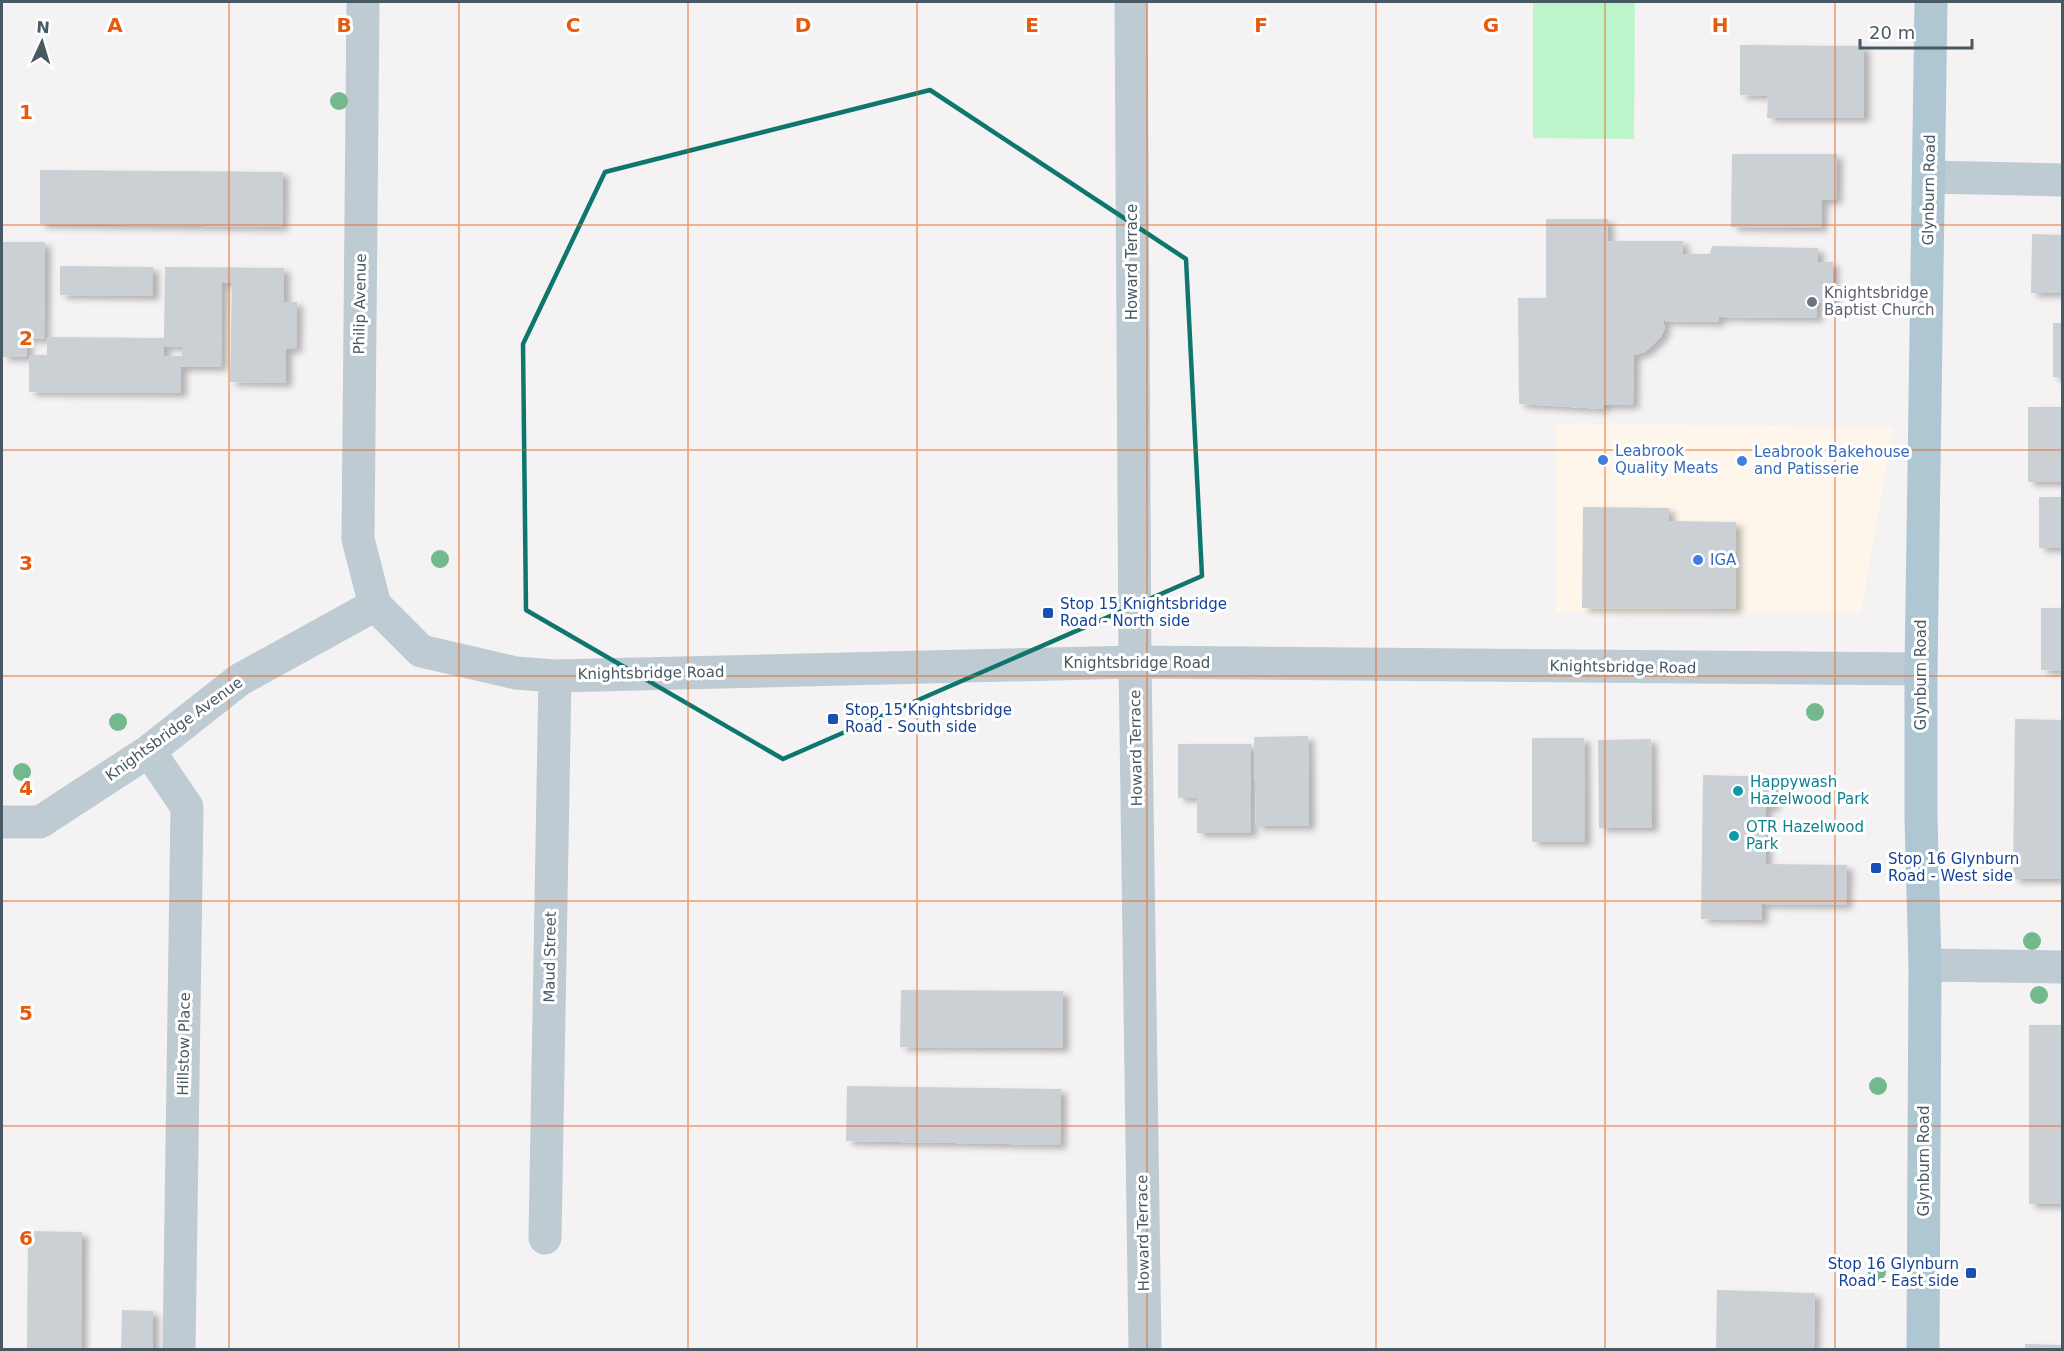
<svg xmlns="http://www.w3.org/2000/svg" width="2064" height="1351" font-family="'DejaVu Sans',sans-serif">
<defs>
<filter id="shadow"><feDropShadow dx="6" dy="4" stdDeviation="3" flood-color="#0004"/></filter>
</defs>
<rect width="100%" height="100%" fill="#f4f2f2"/>
<!-- commercial -->
<path fill="#fef6eb" d="M1556,424L1893,427L1861,613L1556,612Z"/>
<!-- green -->
<path fill="#bdf5cb" d="M1533,2H1635L1634,139L1533,138Z"/>
<!-- building -->
<path fill="#cbd0d5" fill-rule="evenodd" filter="url(#shadow)" d="M1740,45L1864,46V118H1767L1768,96L1740,95Z
M1732,154H1837L1836,200H1822L1821,228L1731,227Z
M40,170L283,172L282,227L40,224Z
M1546,219H1608V241H1683V254H1710L1712,246L1818,248V262H1833V303H1817V318L1719,317V322L1663,321L1665,328L1661,337L1645,352L1634,355L1633,405H1604V409L1519,404L1518,298H1546Z
M2032,234L2062,235V293H2031Z
M2,242H45L44,339H27V357H2Z
M60,266L153,267V296L60,295Z
M165,267L284,268V302H297L296,349H286V383L230,382L232,283H222L221,367H181V393L29,392V355H47V337L164,338ZM164,346L182,347V356H164Z
M2053,323H2062V377H2053Z
M2028,407H2062V482H2028Z
M2039,497H2062V548H2039Z
M1583,507L1669,508V521L1736,522V609L1582,608Z
M2041,608H2062V671L2041,670Z
M2015,719L2062,720V879H2013Z
M1308,736L1309,826H1256L1254,737Z
M1532,738H1584L1585,842H1532Z
M1651,739L1652,828H1599L1598,740Z
M1178,744H1251V833H1197V798H1178Z
M1703,775L1775,777L1774,807H1766V864L1847,865L1846,905L1762,904V920L1701,919Z
M901,990L1063,991V1048L900,1047Z
M2029,1025H2062V1204H2029Z
M847,1086L1061,1089L1060,1145L846,1141Z
M28,1231L82,1232L81,1350H27Z
M1717,1290L1815,1293L1814,1350H1716Z
M122,1310L153,1311V1350H121Z
M2025,1344L2062,1345V1350H2025Z"/>
<g fill="none" stroke-linecap="round" stroke-linejoin="round">
<!-- minor -->
<path stroke="#becbd3" stroke-width="33" d="M363,2L358,539L375,605L421,651L516,673L555,676L1135,662L1921,669
M1131,2L1135,662L1145,1350
M1929,177L2062,180
M149,751L187,807L179,1350
M2,822H40L149,751L239,680L375,605
M1925,965L2062,967
M545,1238L555,676"/>
<!-- major -->
<path stroke="#afc6d3" stroke-width="33" d="M1923,1350L1925,965L1921,818V669L1931,2"/>
</g>
<!-- trees -->
<g fill="#74b88d">
<circle cx="339" cy="101" r="9"/>
<circle cx="440" cy="559" r="9"/>
<circle cx="1815" cy="712" r="9"/>
<circle cx="118" cy="722" r="9"/>
<circle cx="22" cy="772" r="9"/>
<circle cx="2032" cy="941" r="9"/>
<circle cx="2039" cy="995" r="9"/>
<circle cx="1878" cy="1086" r="9"/>
<circle cx="1877" cy="1272" r="9"/>
</g>
<!-- marked area -->
<path fill="none" stroke="#0f766e" stroke-width="4.5" stroke-linejoin="round" d="M930,90L1186,259L1202,576L783,759L526,610L523,344L605,172Z"/>
<!-- grid -->
<path fill="none" stroke="#e8590c" stroke-width="1.5" stroke-opacity="0.55" d="M229,2V1350M459,2V1350M688,2V1350M917,2V1350M1147,2V1350M1376,2V1350M1605,2V1350M1835,2V1350M2,225H2062M2,450H2062M2,676H2062M2,901H2062M2,1126H2062"/>
<!-- markers -->
<circle fill="#6b7280" stroke="#fff" stroke-width="2" cx="1812" cy="302" r="6"/>
<g fill="#3f7fe0" stroke="#fff" stroke-width="2">
<circle cx="1603" cy="460" r="6"/>
<circle cx="1742" cy="461" r="6"/>
<circle cx="1698" cy="560" r="6"/>
</g>
<g fill="#1a4fb4" stroke="#fff" stroke-width="2">
<rect x="1042" y="607" width="12" height="12" rx="3"/>
<rect x="827" y="713" width="12" height="12" rx="3"/>
<rect x="1870" y="862" width="12" height="12" rx="3"/>
<rect x="1965" y="1267" width="12" height="12" rx="3"/>
</g>
<g fill="#0f9aa8" stroke="#fff" stroke-width="2">
<circle cx="1738" cy="791" r="6"/>
<circle cx="1734" cy="836" r="6"/>
</g>
<g text-anchor="middle" stroke-width="6" stroke-linejoin="round" paint-order="stroke">
<!-- street labels -->
<g font-size="15" fill="#475962" stroke="#fff">
<text transform="translate(1929 190) rotate(-89)" y="5">Glynburn Road</text>
<text transform="translate(1132 262) rotate(-90)" y="5">Howard Terrace</text>
<text transform="translate(360 304) rotate(-89)" y="5">Philip Avenue</text>
<text x="1137" y="668">Knightsbridge Road</text>
<text transform="translate(1623 667) rotate(1)" y="5">Knightsbridge Road</text>
<text transform="translate(651 673) rotate(-1)" y="5">Knightsbridge Road</text>
<text transform="translate(1921 675) rotate(-90)" y="5">Glynburn Road</text>
<text transform="translate(174 729) rotate(-36)" y="5">Knightsbridge Avenue</text>
<text transform="translate(1136 748) rotate(-91)" y="5">Howard Terrace</text>
<text transform="translate(550 957) rotate(-89)" y="5">Maud Street</text>
<text transform="translate(184 1044) rotate(-89)" y="5">Hillstow Place</text>
<text transform="translate(1924 1161) rotate(-90)" y="5">Glynburn Road</text>
<text transform="translate(1143 1233) rotate(-91)" y="5">Howard Terrace</text>
</g>
<!-- worship labels -->
<g font-size="15" fill="#5b616d" stroke="#fff" text-anchor="start">
<text x="1824" y="298">Knightsbridge<tspan x="1824" dy="17">Baptist Church</tspan></text>
</g>
<!-- shop labels -->
<g font-size="15" fill="#366cbe" stroke="#fff" text-anchor="start">
<text x="1615" y="456">Leabrook<tspan x="1615" dy="17">Quality Meats</tspan></text>
<text x="1754" y="457">Leabrook Bakehouse<tspan x="1754" dy="17">and Patisserie</tspan></text>
<text x="1710" y="565">IGA</text>
</g>
<!-- transit labels -->
<g font-size="15" fill="#164399" stroke="#fff" text-anchor="start">
<text x="1060" y="609">Stop 15 Knightsbridge<tspan x="1060" dy="17">Road - North side</tspan></text>
<text x="845" y="715">Stop 15 Knightsbridge<tspan x="845" dy="17">Road - South side</tspan></text>
<text x="1888" y="864">Stop 16 Glynburn<tspan x="1888" dy="17">Road - West side</tspan></text>
<text x="1959" y="1269" text-anchor="end">Stop 16 Glynburn<tspan x="1959" dy="17">Road - East side</tspan></text>
</g>
<!-- culture labels -->
<g font-size="15" fill="#0d838f" stroke="#fff" text-anchor="start">
<text x="1750" y="787">Happywash<tspan x="1750" dy="17">Hazelwood Park</tspan></text>
<text x="1746" y="832">OTR Hazelwood<tspan x="1746" dy="17">Park</tspan></text>
</g>
</g>
<g font-size="20" text-anchor="middle" font-weight="bold" fill="#e8590c" stroke="#fff" stroke-width="6" stroke-linejoin="round" paint-order="stroke">
<text x="115" y="32">A</text>
<text x="344" y="32">B</text>
<text x="573" y="32">C</text>
<text x="803" y="32">D</text>
<text x="1032" y="32">E</text>
<text x="1261" y="32">F</text>
<text x="1491" y="32">G</text>
<text x="1720" y="32">H</text>
<text x="26" y="119">1</text>
<text x="26" y="345">2</text>
<text x="26" y="570">3</text>
<text x="26" y="795">4</text>
<text x="26" y="1020">5</text>
<text x="26" y="1245">6</text>
</g>
<!-- border -->
<rect width="2064" height="1351" fill="none" stroke="#475962" stroke-width="6"/>
<!-- north arrow -->
<g transform="translate(42 42) rotate(4)" stroke="#ffffff" stroke-width="4.5" paint-order="stroke">
<path d="M0-4.5L10 22L0 15L-10 22Z" fill="#475962"/>
<text y="-9" font-size="16" font-weight="bold" text-anchor="middle" fill="#475962">N</text>
</g>
<!-- scale -->
<path d="M1860 39v9h112v-9" fill="none" stroke="#475962" stroke-width="3"/>
<text x="1869" y="39" font-size="18" fill="#475962" stroke="#ffffff" stroke-width="4.5" paint-order="stroke">20 m</text>
</svg>
